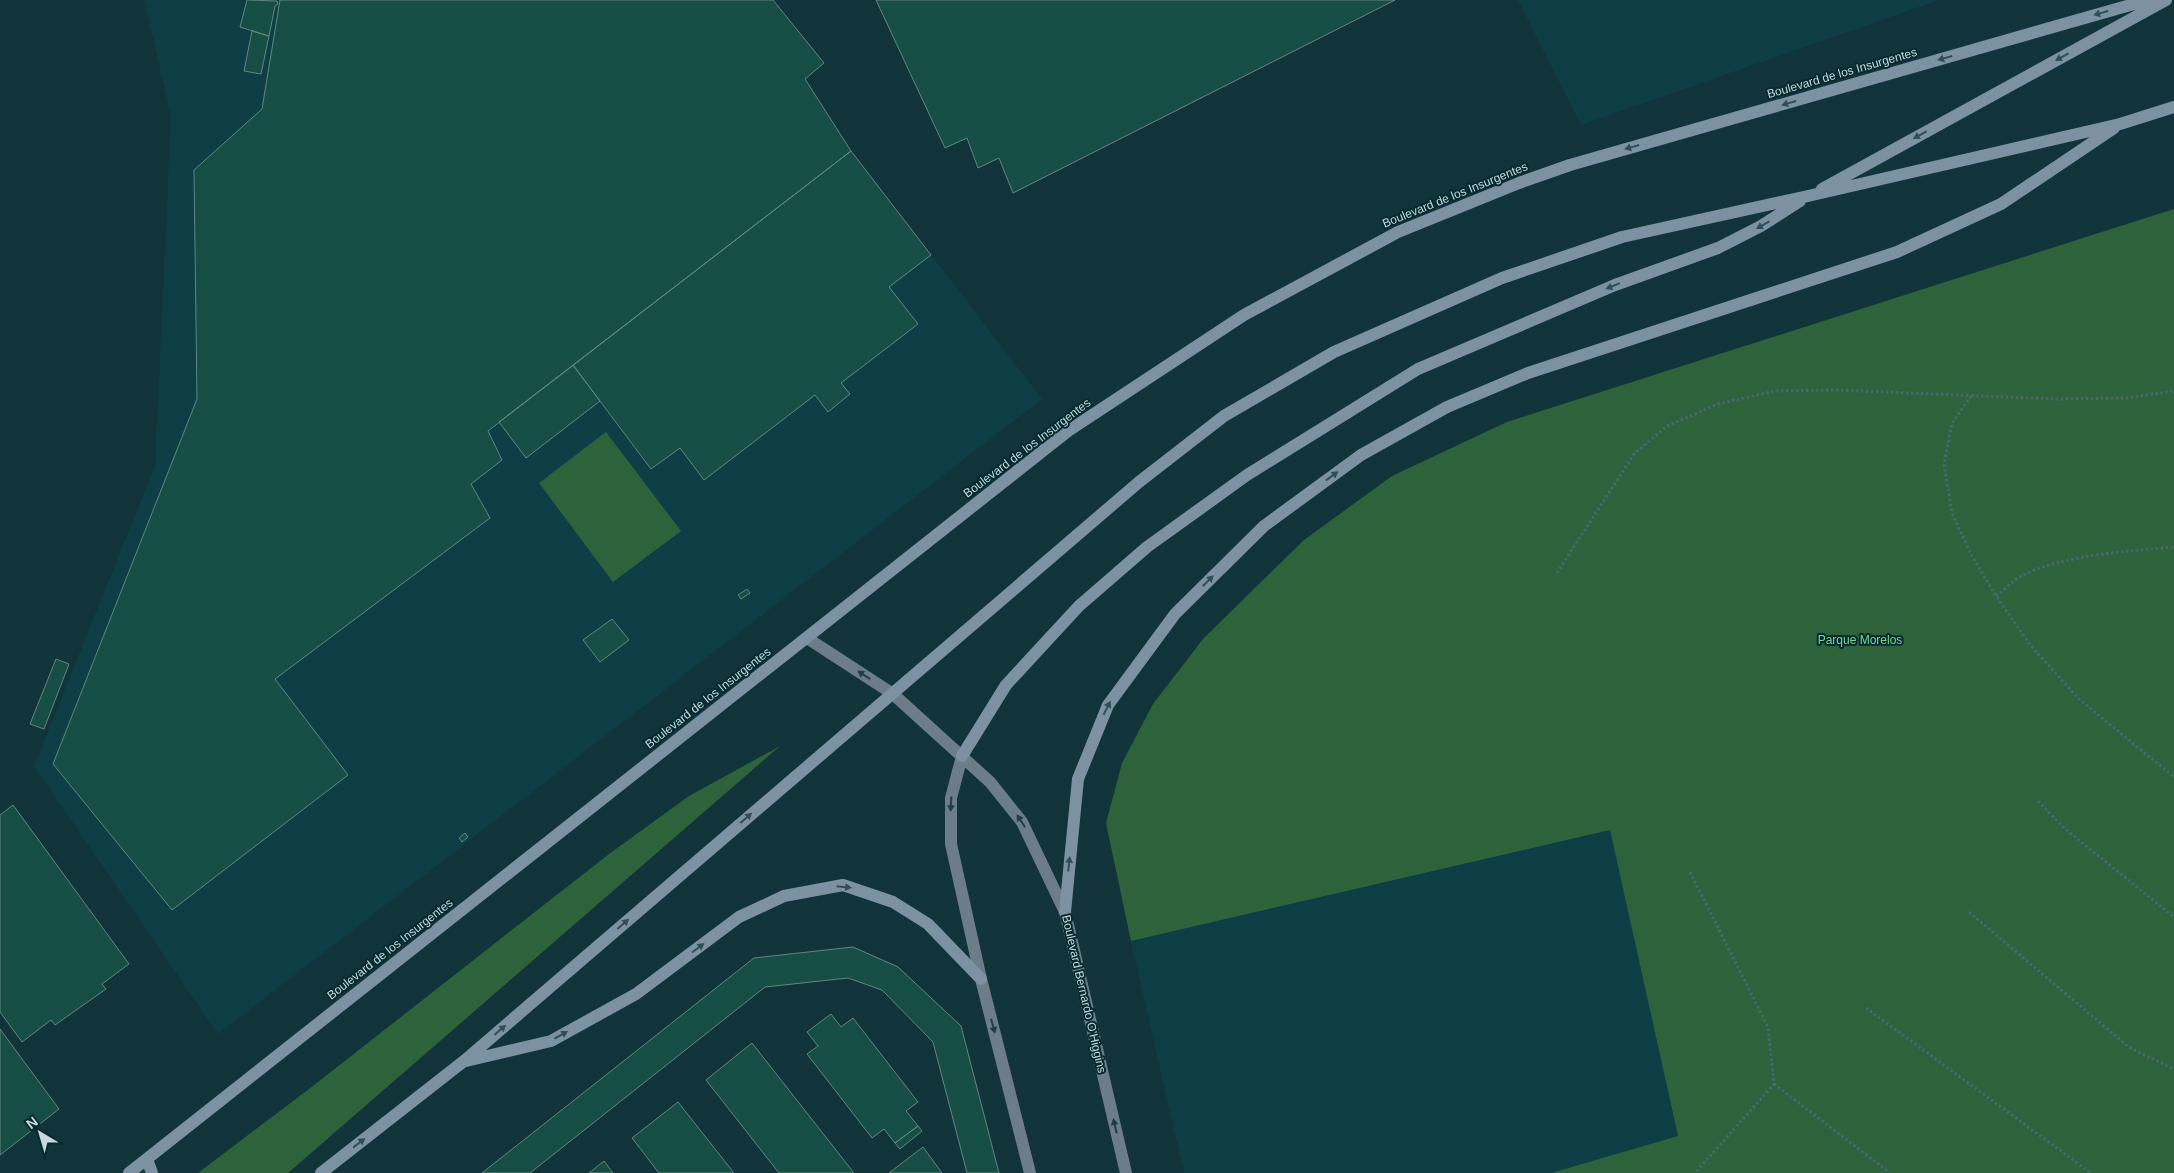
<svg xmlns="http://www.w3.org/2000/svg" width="2174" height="1173" font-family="Arial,sans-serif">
<rect width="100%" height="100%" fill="#11343a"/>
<!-- built -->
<path fill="#0d3e45" d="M144,0H753L851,151L1042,399L218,1034L34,766L155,466L171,115Z
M1518,0H1939L1581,125Z
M1611,830L1678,1137L1551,1173H1184L1131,941Z"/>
<!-- green -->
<path fill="#2e623b" d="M2174,209V1173H1551L1678,1136L1610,830L1131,941L1106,823L1122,763L1153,704L1203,639L1304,540L1392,476L1507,422Z
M606,432L681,531L613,582L539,483Z
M780,746L288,1173H198L309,1089L609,854L689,796Z"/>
<!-- building -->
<path fill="#164e45" stroke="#63867e" d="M247,0L277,1L278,4L275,6L269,36L240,27Z
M280,0H773L824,63L805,79L851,151L488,431L502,460L471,484L490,518L275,679L348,775L172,910L53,764L197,399L194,170L262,109Z
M876,0H1395L1013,193L999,158L978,168L967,138L945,148Z
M252,31L269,36L261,74L244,71Z
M851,151L931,255L889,287L918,324L841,383L850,394L828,412L815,395L704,480L680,448L651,469L573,365Z
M573,365L600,401L526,458L499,422Z
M747,589L750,593L741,599L738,595Z
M612,619L629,640L600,662L583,640Z
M56,659L69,664L44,729L30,724Z
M13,805L129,964L102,984L106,989L55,1025L51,1020L22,1042L0,1012V815Z
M465,833L468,837L462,842L459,838Z
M853,947L898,967L961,1026L999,1173H967L933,1042L882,990L848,978L765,987L530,1173H482L754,958Z
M831,1014L841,1027L853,1018L918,1102L906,1111L918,1126L895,1143L884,1129L872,1138L807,1054L818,1046L807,1032Z
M0,1029L59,1109L0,1155Z
M752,1043L854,1173H779L706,1080Z
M678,1102L734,1173H659L632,1138Z
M918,1126L922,1131L900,1149L895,1143Z
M923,1147L942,1173H889Z
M604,1161L613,1173H589Z"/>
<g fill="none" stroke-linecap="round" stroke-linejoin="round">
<!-- path -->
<path stroke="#49676c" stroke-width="3" stroke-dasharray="2.5 2.5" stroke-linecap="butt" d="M1971,396L1952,423L1944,464L1952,513L1971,554L1996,596L2031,646L2079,699L2174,777
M1557,573L1634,454L1667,426L1718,404L1775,391L1837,390L2056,399L2126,398L2174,391
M1996,596C2004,590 2011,582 2020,577C2058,555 2130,551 2174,547
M2038,801L2064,828L2174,917
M1690,872L1768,1027L1774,1084L1695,1173
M1969,912L2130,1048L2174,1069
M1866,1008L2091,1173
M1774,1084L1890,1173"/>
<!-- secondary -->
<path stroke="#6c7d89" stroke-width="12" d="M807,638L893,694L990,782L1022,822L1065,912L1126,1173
M962,756L951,798V844L981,979L1030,1173"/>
<!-- primary -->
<path stroke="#7c92a3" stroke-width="12" d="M1822,189L2166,0
M962,756L1006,685L1079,606L1147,547L1247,475L1418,369L1615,285L1718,248L1761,226L1800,201
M1065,912L1078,779L1108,705L1175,614L1264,526L1361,455L1447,407L1528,373L1897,252L2001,204L2114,128
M466,1061L551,1041L636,994L739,917L784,896L843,885L893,902L928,924L981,979
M147,1159L152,1173
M129,1173L1068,431L1244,315L1398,232L1519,183L1570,165L2148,0
M321,1173L464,1061L1139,482L1224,416L1334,352L1502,278L1622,237L1808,196L2120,124L2174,107"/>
</g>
<!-- one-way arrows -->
<defs><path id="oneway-solid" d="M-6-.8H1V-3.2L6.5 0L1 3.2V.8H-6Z" transform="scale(1.25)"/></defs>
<g fill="#2f4e58">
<use href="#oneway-solid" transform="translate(2101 13) rotate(164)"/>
<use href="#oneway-solid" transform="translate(2062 57) rotate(151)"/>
<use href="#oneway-solid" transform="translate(1945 58) rotate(164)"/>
<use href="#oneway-solid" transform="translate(1789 103) rotate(164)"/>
<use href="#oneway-solid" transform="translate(1920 135) rotate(151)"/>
<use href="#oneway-solid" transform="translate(1632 147) rotate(164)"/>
<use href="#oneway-solid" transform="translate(1763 225) rotate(150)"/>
<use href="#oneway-solid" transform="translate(1613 286) rotate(158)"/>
<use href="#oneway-solid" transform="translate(1332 476) rotate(-36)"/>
<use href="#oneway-solid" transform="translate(1208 581) rotate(-45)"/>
<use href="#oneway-solid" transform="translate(1107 708) rotate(-63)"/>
<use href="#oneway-solid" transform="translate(746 818) rotate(-41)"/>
<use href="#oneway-solid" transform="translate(1069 864) rotate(-84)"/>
<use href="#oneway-solid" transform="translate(844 887) rotate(6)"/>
<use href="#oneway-solid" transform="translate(623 924) rotate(-41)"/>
<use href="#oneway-solid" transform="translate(698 948) rotate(-37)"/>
<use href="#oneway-solid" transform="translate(500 1030) rotate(-41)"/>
<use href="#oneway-solid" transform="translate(561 1035) rotate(-29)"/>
<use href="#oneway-solid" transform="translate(359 1143) rotate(-38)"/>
</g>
<g fill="#1f3f46">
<use href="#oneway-solid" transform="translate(864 675) rotate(-147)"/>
<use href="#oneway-solid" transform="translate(951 804) rotate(93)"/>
<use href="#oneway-solid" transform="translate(1021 821) rotate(-123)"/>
<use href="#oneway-solid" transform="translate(993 1026) rotate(75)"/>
<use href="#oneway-solid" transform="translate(1115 1126) rotate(-103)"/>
</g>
<g text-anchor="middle" stroke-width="4" stroke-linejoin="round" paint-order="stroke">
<!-- street labels -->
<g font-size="12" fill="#c7d9dd" stroke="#052a2f">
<text transform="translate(1842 73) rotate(-16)" y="4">Boulevard de los Insurgentes</text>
<text transform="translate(1455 195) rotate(-22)" y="4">Boulevard de los Insurgentes</text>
<text transform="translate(1027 448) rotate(-37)" y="4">Boulevard de los Insurgentes</text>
<text transform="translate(708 698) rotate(-38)" y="4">Boulevard de los Insurgentes</text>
<text transform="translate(390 949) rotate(-38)" y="4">Boulevard de los Insurgentes</text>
<text transform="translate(1084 994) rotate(77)" y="4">Boulevard Bernardo O'Higgins</text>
</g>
<!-- park labels -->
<g font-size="12" fill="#7dd692" stroke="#052a2f">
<text x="1860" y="644">Parque Morelos</text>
</g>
</g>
<!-- north arrow -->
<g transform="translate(40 1133) rotate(322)" stroke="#052a2f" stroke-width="4" paint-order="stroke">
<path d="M0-4L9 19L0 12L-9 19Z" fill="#c7d9dd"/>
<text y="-8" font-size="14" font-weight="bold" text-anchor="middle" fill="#c7d9dd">N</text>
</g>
</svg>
